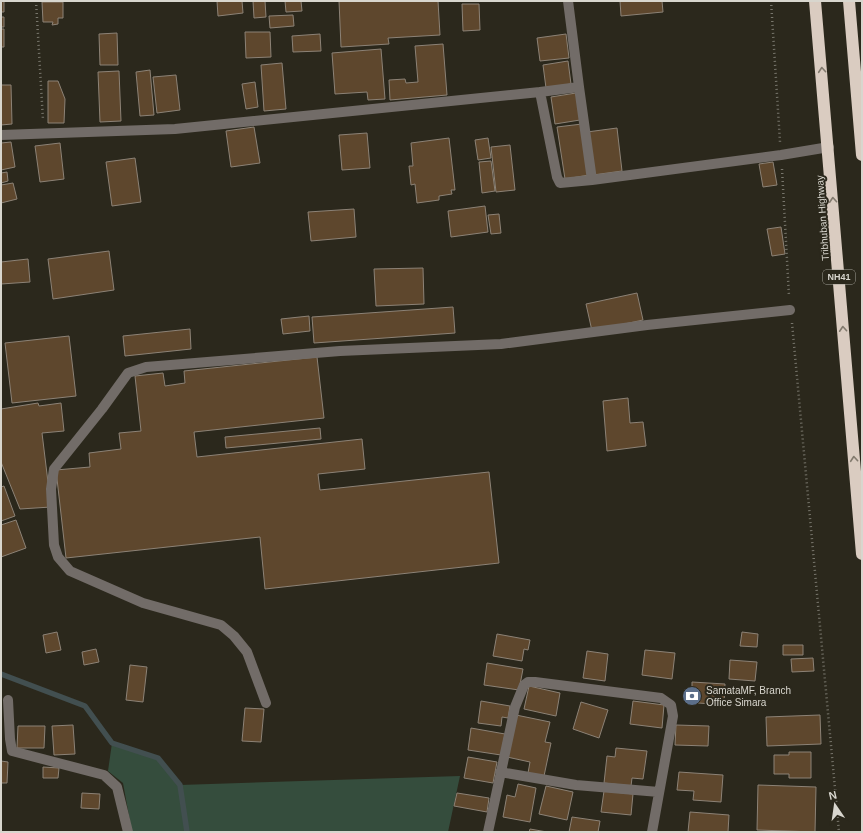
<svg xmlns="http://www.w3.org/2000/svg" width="863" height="833" font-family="Helvetica,sans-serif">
<rect width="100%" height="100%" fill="#2b281c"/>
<!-- green -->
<path fill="#354d3d" d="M112,743L156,757L180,785L460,776L448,832H132L123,783L108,771Z"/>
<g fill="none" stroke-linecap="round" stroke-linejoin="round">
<!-- stream -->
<path stroke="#424f50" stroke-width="5.5" d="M1,674L85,706L112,743L158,758L180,785L187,832"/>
</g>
<!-- building -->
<path fill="#5e472d" stroke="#8c8276" d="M1,1H4V12H1Z
M217,1H242L243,13L218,16Z
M253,1H265L266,17L254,18Z
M285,1H301L302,11L286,12Z
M339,1H438L440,35L388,38L389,44L341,47Z
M620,1H662L663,12L621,16Z
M42,2H63V18H58V24L52,25L53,22H43Z
M462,4H479L480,30L463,31Z
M293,15L294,26L270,28L269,16Z
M1,17H4V27H1Z
M1,29H4V47H1Z
M245,32H270L271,57L246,58Z
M117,33L118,65H100L99,34Z
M320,34L321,51L293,52L292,36Z
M566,34L569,58L540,61L537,38Z
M443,44L447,95L390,100L389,80L405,79L406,83L418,82L415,46Z
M381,49L385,99L368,100L367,92L335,94L332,53Z
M568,61L571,84L546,88L543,65Z
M282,63L286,109L264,111L261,65Z
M150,70L154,115L140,116L136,72Z
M119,71L121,121L100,122L98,72Z
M176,75L180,110L157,113L153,77Z
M48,81H58L65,99L64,123H48Z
M255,82L258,107L246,109L242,84Z
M1,85H11L12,124L1,125Z
M576,93L580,120L555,124L551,97Z
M582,124L589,175L565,179L557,127Z
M254,127L260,163L231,167L226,131Z
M617,128L622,171L593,175L587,132Z
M367,133L370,168L342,170L339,135Z
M449,138L455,190H451L452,194L439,196V200L417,203L415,184L411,185L409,166H413L411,143Z
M488,138L491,158L478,160L475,140Z
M11,142L15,167L1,170V143Z
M60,143L64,179L40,182L35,146Z
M510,145L515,190L496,192L491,147Z
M135,158L141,202L112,206L106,162Z
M491,161L495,191L482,193L479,162Z
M773,162L777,185L763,187L759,164Z
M7,172L8,181L1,183V173Z
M13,183L17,199L1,203V185Z
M485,206L488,232L451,237L448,211Z
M354,209L356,237L311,241L308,212Z
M499,214L501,233L491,234L488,215Z
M781,227L785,254L772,256L767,229Z
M109,251L114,290L53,299L48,259Z
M28,259L30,282L1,284V262Z
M423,268L424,304L376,306L374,269Z
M637,293L643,320L592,331L586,304Z
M453,307L455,333L314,343L312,317Z
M309,316L310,331L283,334L281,319Z
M190,329L191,349L125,356L123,336Z
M69,336L76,396L12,403L5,343Z
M317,357L324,418L194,432L197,457L362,439L365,469L318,474L320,490L489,472L499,563L265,589L260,537L66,558L56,470L90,467L89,453L121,449L119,433L141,431L135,376L163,373L165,386L185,383L184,371Z
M628,398L630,423L643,422L646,446L607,451L603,401Z
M38,403L39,406L61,403L64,431L42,433L51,507L20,509L1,462V409Z
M320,428L321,439L226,448L225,437Z
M4,486L15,516L1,521V487Z
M16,520L26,548L1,557V525Z
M57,632L61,650L46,653L43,635Z
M742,632L758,634L757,647L740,646Z
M497,634L530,640L528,650L524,649L522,661L493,656Z
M783,645H803V655H783Z
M96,649L99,662L84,665L82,652Z
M645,650L675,653L672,679L642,675Z
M587,651L608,654L605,681L583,678Z
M813,658L814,671L792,672L791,659Z
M730,660L757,662L755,681L729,679Z
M487,663L523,669L519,690L484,685Z
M130,665L147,667L143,702L126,700Z
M692,682L725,684L724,705L686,702L687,689H692Z
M529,686L560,693L556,716L524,709Z
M481,701L510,706L508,718L502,717L501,726L478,723Z
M633,701L664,705L662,728L630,724Z
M581,702L608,710L599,738L573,729Z
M245,708L264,709L261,742L242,741Z
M516,715L550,722L545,742L551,743L544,776L528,773L530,762L507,757Z
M820,715L821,744L767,746L766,717Z
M73,725L75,754L54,755L52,726Z
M676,725L709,726L708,746L675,745Z
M18,726H45L44,748H17Z
M471,728L505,734L501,755L468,750Z
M616,748L647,751L643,779L632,778L631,786L604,783L607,756L615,757Z
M789,752H811V778H789V774H774V755H789Z
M468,757L497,762L493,783L464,778Z
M1,761L8,762L7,783H1Z
M43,767L59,768L58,778H43Z
M679,772L723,775L721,802L693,800L694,791L677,790Z
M518,784L536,788L530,822L503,817L507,795L515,797Z
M758,785L816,787L815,832L757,830Z
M546,786L573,792L567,820L539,814Z
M604,791L633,794L631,815L601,812Z
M82,793L100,794L99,809L81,808Z
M457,793L489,798L487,812L454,806Z
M690,812L729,815L728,832H688Z
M572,817L600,821L598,832H569Z
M530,829L547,832H529Z"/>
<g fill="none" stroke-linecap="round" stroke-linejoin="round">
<!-- path -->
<path stroke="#78766c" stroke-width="2.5" stroke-dasharray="1 3" stroke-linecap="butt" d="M36,1L43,120
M771,1L780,142
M782,169L789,296
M792,323L839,832"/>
<!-- minor -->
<path stroke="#726c68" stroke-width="10" d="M579,87L592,180
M540,92L579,87L568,1
M1,135L175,129L540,92L557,177L560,183L592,180L781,155L829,147
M8,700L10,739L12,751L104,775L117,787L128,832
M266,703L247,652L234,636L221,625L143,603L70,571L58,557L54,545L51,489L54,469L102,409L128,373L146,367L340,351L501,344L647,325L790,310
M500,772L576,785L659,792
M488,832L515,707L524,685L528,682H535L661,698L671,705L673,716L652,832"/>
<!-- highway -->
<path stroke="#daccc1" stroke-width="12" d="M815,1L862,554
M849,1L862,155"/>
</g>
<!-- one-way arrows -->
<defs><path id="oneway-chevron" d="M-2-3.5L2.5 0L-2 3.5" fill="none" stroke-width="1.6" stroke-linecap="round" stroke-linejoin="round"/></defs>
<g stroke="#827a6e">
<use href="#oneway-chevron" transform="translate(822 70) rotate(-95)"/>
<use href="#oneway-chevron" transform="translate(833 200) rotate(-94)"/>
<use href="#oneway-chevron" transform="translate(843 329) rotate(-94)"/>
<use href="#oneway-chevron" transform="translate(854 459) rotate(-95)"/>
</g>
<!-- icons -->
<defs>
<symbol id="bank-disc" viewBox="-11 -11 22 22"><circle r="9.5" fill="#5c6f8a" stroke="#2b281c"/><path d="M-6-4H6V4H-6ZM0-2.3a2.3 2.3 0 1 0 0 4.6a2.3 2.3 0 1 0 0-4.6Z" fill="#fff"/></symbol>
</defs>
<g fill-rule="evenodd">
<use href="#bank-disc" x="681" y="685" width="22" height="22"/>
</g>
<g text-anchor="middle" stroke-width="4" stroke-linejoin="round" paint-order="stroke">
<!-- shield labels -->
<rect fill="#2b281c" stroke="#a4a299" stroke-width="1" x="823" y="270" width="32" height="14" rx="3"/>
<g font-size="9" font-weight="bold" fill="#d8d6ce">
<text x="839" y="280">NH41</text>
</g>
<!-- street labels -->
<g font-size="10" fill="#d8d6ce" stroke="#2b281c">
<text transform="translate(822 218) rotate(-94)" y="4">Tribhuban Highway</text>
</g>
<!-- poi labels -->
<g font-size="10" fill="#d8d6ce" stroke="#2b281c" text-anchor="start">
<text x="706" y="694">SamataMF, Branch<tspan x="706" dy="12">Office Simara</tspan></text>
</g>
</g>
<!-- border -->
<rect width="863" height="833" fill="none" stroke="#d8d6ce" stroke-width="4"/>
<!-- north arrow -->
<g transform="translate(835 805) rotate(347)" stroke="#2b281c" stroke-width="3" paint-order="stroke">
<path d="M0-3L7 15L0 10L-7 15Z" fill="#d8d6ce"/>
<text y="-6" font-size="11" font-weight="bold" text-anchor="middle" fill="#d8d6ce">N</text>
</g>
</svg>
